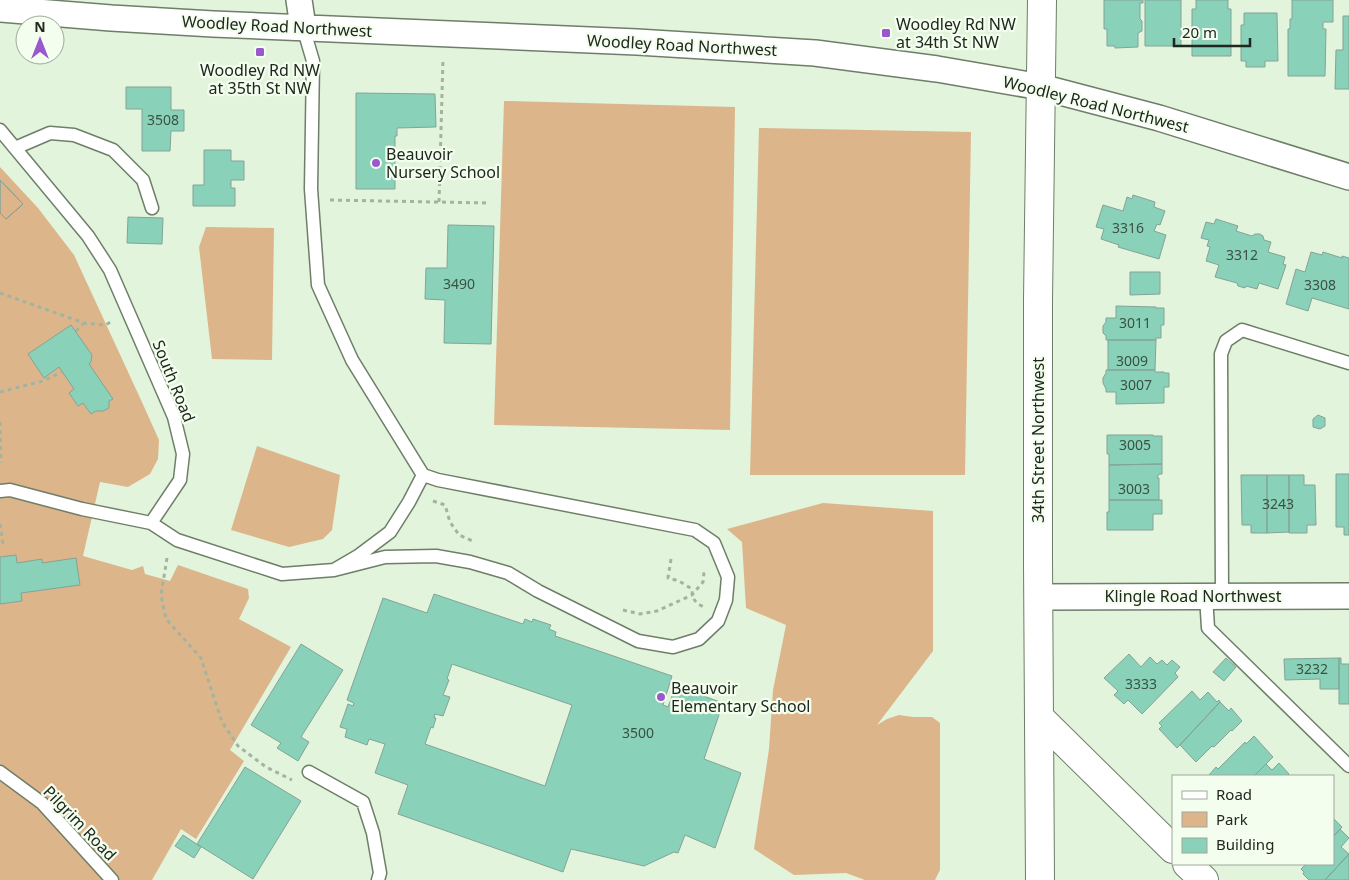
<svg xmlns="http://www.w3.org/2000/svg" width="1349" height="880" font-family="'Noto Sans',sans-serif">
<rect width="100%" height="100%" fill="#e2f4db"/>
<!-- green -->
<path fill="#dcb58b" d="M504,101L735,107L730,430L494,425Z
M759,128L971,132L965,475H750Z
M0,167L38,208L74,255L141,400L159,440L158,459L150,474L128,487L100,482L83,556L132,570L143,566L145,574L170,581L178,565L248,589L249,598L239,619L291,647L230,750L244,761L196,839L181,829L152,880H0Z
M206,227L274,228L272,360L212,359L199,247Z
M257,446L340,475L332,530L323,539L289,547L231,530Z
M823,503L933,511V651L877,725L887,719L899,715L913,717H932L940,723V870L935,880H865L846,873L794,875L754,849L769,749L773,690L786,625L746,608L742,542L727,529Z"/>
<!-- building -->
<path fill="#89d1b8" stroke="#84a397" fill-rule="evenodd" d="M1104,0H1143V3H1140V19L1142,21V31L1138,33V47L1115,48V46H1107V29H1104Z
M1145,0H1181V46H1145Z
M1196,0H1228V9H1231V56H1192V9H1196Z
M1292,0H1333V22H1323V29H1326L1325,76H1288V29H1290V19H1292Z
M1244,13H1277L1278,61H1265V67H1246V61H1241V25H1244Z
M1343,16H1349V89H1335L1336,50H1343Z
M126,87H171V110H184V131H171L170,151H142V109H126Z
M356,93L435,94L436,127L397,128V136H395V189H356Z
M204,150H231V161H244V180H231V188H235V206H193V185H204Z
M0,180L23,204L6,219L0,213Z
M0,180L23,204L6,219L0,213Z
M1133,195L1155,202L1154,207L1165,211L1160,225L1157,224L1154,231L1166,235L1159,259L1118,247L1119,245L1101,239L1104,229L1096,227L1103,205L1123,211L1127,197L1132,199Z
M128,217L163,218L162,244L127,243Z
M1216,219L1238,226L1236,231L1252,236L1255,234H1260L1263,236L1264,240L1271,242L1268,252L1285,257L1283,264L1286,265L1278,289L1259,283L1257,289L1246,286L1245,288L1238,286L1237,283L1215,277L1219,265L1206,261L1210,247L1207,246L1209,240L1201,238L1206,222L1214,224Z
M448,225L494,226L491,344L444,343L445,300L425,299L426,268H447Z
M1311,252L1322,255L1323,252L1342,258V256L1349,258V309L1312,298L1308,311L1286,304L1296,269L1305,272Z
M1130,272H1160V294L1130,295Z
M1116,306L1156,307V308H1164V325H1161V338H1156V340H1106V336L1103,333V326L1106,322V318H1116Z
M71,325L92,355L91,362L89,364L113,399L109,401V408L103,411H96L91,414L83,403L78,406L69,393L74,389L59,367L44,378L28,354Z
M1108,340H1156L1155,370H1108Z
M1106,370H1155V372H1164V373H1169V387H1164V403L1116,404V392H1106V389L1103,383V378L1106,373Z
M1318,415L1325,418V426L1320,429L1313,427V419Z
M1107,435H1153V436H1162V464L1109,465V454H1107Z
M1162,464V474H1159L1157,478H1159V500H1109V465Z
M1336,474H1349V535H1344V527H1336Z
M1241,475H1267V533H1251V525H1242Z
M1267,475H1289V532L1267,533Z
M1289,475H1304V485H1315L1316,525H1307V533H1289Z
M1109,500H1162V514H1153V530H1107V512H1109Z
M16,555L17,563L42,559V563L76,558L80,585L21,593L22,601L0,604V557Z
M434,594L523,624L525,619L532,622L533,619L551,625L549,629L556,632L555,636L672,676L663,705L668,707L676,686L723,703L704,759L741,773L715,848L685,835L678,853L674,852L644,866L571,849L563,872L398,814L408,785L375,773L385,744L369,739L367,745L345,737L347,729L340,727L348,704L353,706L354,703L347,700L383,598L427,613ZM452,664L572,705L545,786L425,744L431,727L433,728L436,718H434L435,714L443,716L450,697L443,695L449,680L447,679Z
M301,644L343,670L301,737L309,742L298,761L277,748L281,743L251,725Z
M1129,654L1141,667L1150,657L1157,664L1162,660L1167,665L1172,660L1180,667L1175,673L1178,677L1142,714L1128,700L1124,704L1114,695L1118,691L1104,678Z
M1226,658L1236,667L1224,681L1213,672Z
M1339,658V689H1320V679L1285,680L1284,659Z
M1339,658H1341V664H1349V704H1339Z
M1192,691L1200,700L1208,692L1217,702L1219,700L1220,702L1177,748L1159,729L1162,726L1159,723Z
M1220,702L1229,711L1231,708L1242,721L1232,731L1231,730L1214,747L1212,746L1196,762L1180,745Z
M1254,736L1273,757L1254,776H1208L1216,767L1218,769L1245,742L1246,744Z
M1279,763L1289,774L1287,776H1254L1266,764L1272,770Z
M245,767L301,801L253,879L197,844Z
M1333,818L1342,827L1333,837Z
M1340,829L1349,838L1341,847L1349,854L1325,880H1309L1303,874L1304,872L1301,869L1306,864H1333V837Z
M183,835L201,847L194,858L175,846Z
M1349,854V880H1325Z"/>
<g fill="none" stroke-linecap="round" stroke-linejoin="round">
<defs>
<path id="service" d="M303,27L313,61L311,189L318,285L352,360L423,475L438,480L695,530L714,543L728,577L726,600L718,621L699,639L673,647L638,641L538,591L508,573L470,562L436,556L385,557L334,570
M0,130L88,236L110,270L174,417L183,454L180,480L151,523L82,509L10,490L0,491
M15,148L50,133L74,135L113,150L143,180L152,208
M151,523L177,540L282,574L334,570L358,556L390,532L409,502L423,475
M1206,596L1208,628L1349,766
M1222,596L1221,354L1226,341L1242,330L1349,363
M0,772L42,803L112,880
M309,772L363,802L373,833L380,873L378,880"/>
<path id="minor" d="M299,0L303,27
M0,9L111,18L213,24L637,42L815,53L937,69L1041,87L1159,118L1349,177
M1038,597L1349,596"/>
<path id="tertiary" d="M1039,717L1173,849
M1187,864L1204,880"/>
<path id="secondary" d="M1040,880L1038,563V300L1042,0"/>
</defs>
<!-- service casing -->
<use href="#service" stroke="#6e7e68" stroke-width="15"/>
<!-- minor casing -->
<use href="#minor" stroke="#6e7e68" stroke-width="28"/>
<!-- tertiary casing -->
<use href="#tertiary" stroke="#6e7e68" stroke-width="30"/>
<!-- secondary casing -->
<use href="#secondary" stroke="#6e7e68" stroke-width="30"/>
<!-- path -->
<path stroke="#a4b39f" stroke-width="3" stroke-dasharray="4 4" stroke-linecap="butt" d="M330,200L489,203
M439,202L443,59
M0,293L84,323L105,325L113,321
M76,331L84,323
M0,392L43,381L62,372
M0,422L1,463
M433,501L445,505L450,522L459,535L475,542
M0,524L3,544
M167,558L161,595L166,619L201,658L222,722L238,746L266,767L292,780
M671,559L668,578L679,581L692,589C692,599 695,603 704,607
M623,610L640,614L657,611L692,595L703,582L704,572"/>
<!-- service -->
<use href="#service" stroke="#fff" stroke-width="12"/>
<!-- minor -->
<use href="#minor" stroke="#fff" stroke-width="25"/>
<!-- tertiary -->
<use href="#tertiary" stroke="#fff" stroke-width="28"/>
<!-- secondary -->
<use href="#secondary" stroke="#fff" stroke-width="28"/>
</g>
<!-- markers -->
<g fill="#9958ce" stroke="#f3feef" stroke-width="2">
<rect x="881" y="28" width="10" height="10" rx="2.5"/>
<rect x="255" y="47" width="10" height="10" rx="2.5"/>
<circle cx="376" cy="163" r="5"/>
<circle cx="661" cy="697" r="5"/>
</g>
<g text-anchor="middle" stroke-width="4.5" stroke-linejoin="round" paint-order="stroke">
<!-- number labels -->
<g font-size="14" fill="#3a5244">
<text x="163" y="125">3508</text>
<text x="1128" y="233">3316</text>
<text x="1242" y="260">3312</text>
<text x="459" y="289">3490</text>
<text x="1320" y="290">3308</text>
<text x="1135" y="328">3011</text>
<text x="1132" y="366">3009</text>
<text x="1136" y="390">3007</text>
<text x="1135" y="450">3005</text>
<text x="1134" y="494">3003</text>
<text x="1278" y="509">3243</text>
<text x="1312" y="674">3232</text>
<text x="1141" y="689">3333</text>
<text x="638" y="738">3500</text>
</g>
<!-- poi labels -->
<g font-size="16" fill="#20271e" stroke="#f3feef" text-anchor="start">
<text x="896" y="30">Woodley Rd NW<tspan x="896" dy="18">at 34th St NW</tspan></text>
<text x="260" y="76" text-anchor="middle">Woodley Rd NW<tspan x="260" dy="18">at 35th St NW</tspan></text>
<text x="386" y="160">Beauvoir<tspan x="386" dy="18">Nursery School</tspan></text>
<text x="671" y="694">Beauvoir<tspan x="671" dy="18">Elementary School</tspan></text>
</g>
<!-- street labels -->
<g font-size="16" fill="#20271e" stroke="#f3feef">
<text transform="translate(277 26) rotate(3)" y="6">Woodley Road Northwest</text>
<text transform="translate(682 45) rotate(3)" y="6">Woodley Road Northwest</text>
<text transform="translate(1096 104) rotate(14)" y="6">Woodley Road Northwest</text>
<text transform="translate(174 381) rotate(68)" y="6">South Road</text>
<text transform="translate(1038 440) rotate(-90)" y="6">34th Street Northwest</text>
<text x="1193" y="602">Klingle Road Northwest</text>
<text transform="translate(80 823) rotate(46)" y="6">Pilgrim Road</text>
</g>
</g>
<!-- legend -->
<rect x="1172" y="775" width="162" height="90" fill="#f3feef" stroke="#9fa89b"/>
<rect x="1182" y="791" width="25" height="8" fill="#ffffff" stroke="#9fa89b"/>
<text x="1216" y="800" font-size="15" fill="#20271e">Road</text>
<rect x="1182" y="812" width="25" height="15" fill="#dcb58b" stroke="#9fa89b"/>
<text x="1216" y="825" font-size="15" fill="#20271e">Park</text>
<rect x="1182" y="838" width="25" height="15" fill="#89d1b8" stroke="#9fa89b"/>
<text x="1216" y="850" font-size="15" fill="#20271e">Building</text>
<!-- north arrow -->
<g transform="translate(40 40)"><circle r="24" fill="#f3feef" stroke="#9fa89b"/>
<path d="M0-4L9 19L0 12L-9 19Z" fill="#9958ce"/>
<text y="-8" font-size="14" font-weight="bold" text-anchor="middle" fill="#20271e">N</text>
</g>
<!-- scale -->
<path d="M1174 38v8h76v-8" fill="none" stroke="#20271e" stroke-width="2.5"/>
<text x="1182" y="38" font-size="15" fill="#20271e" stroke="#f3feef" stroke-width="4" paint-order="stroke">20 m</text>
</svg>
